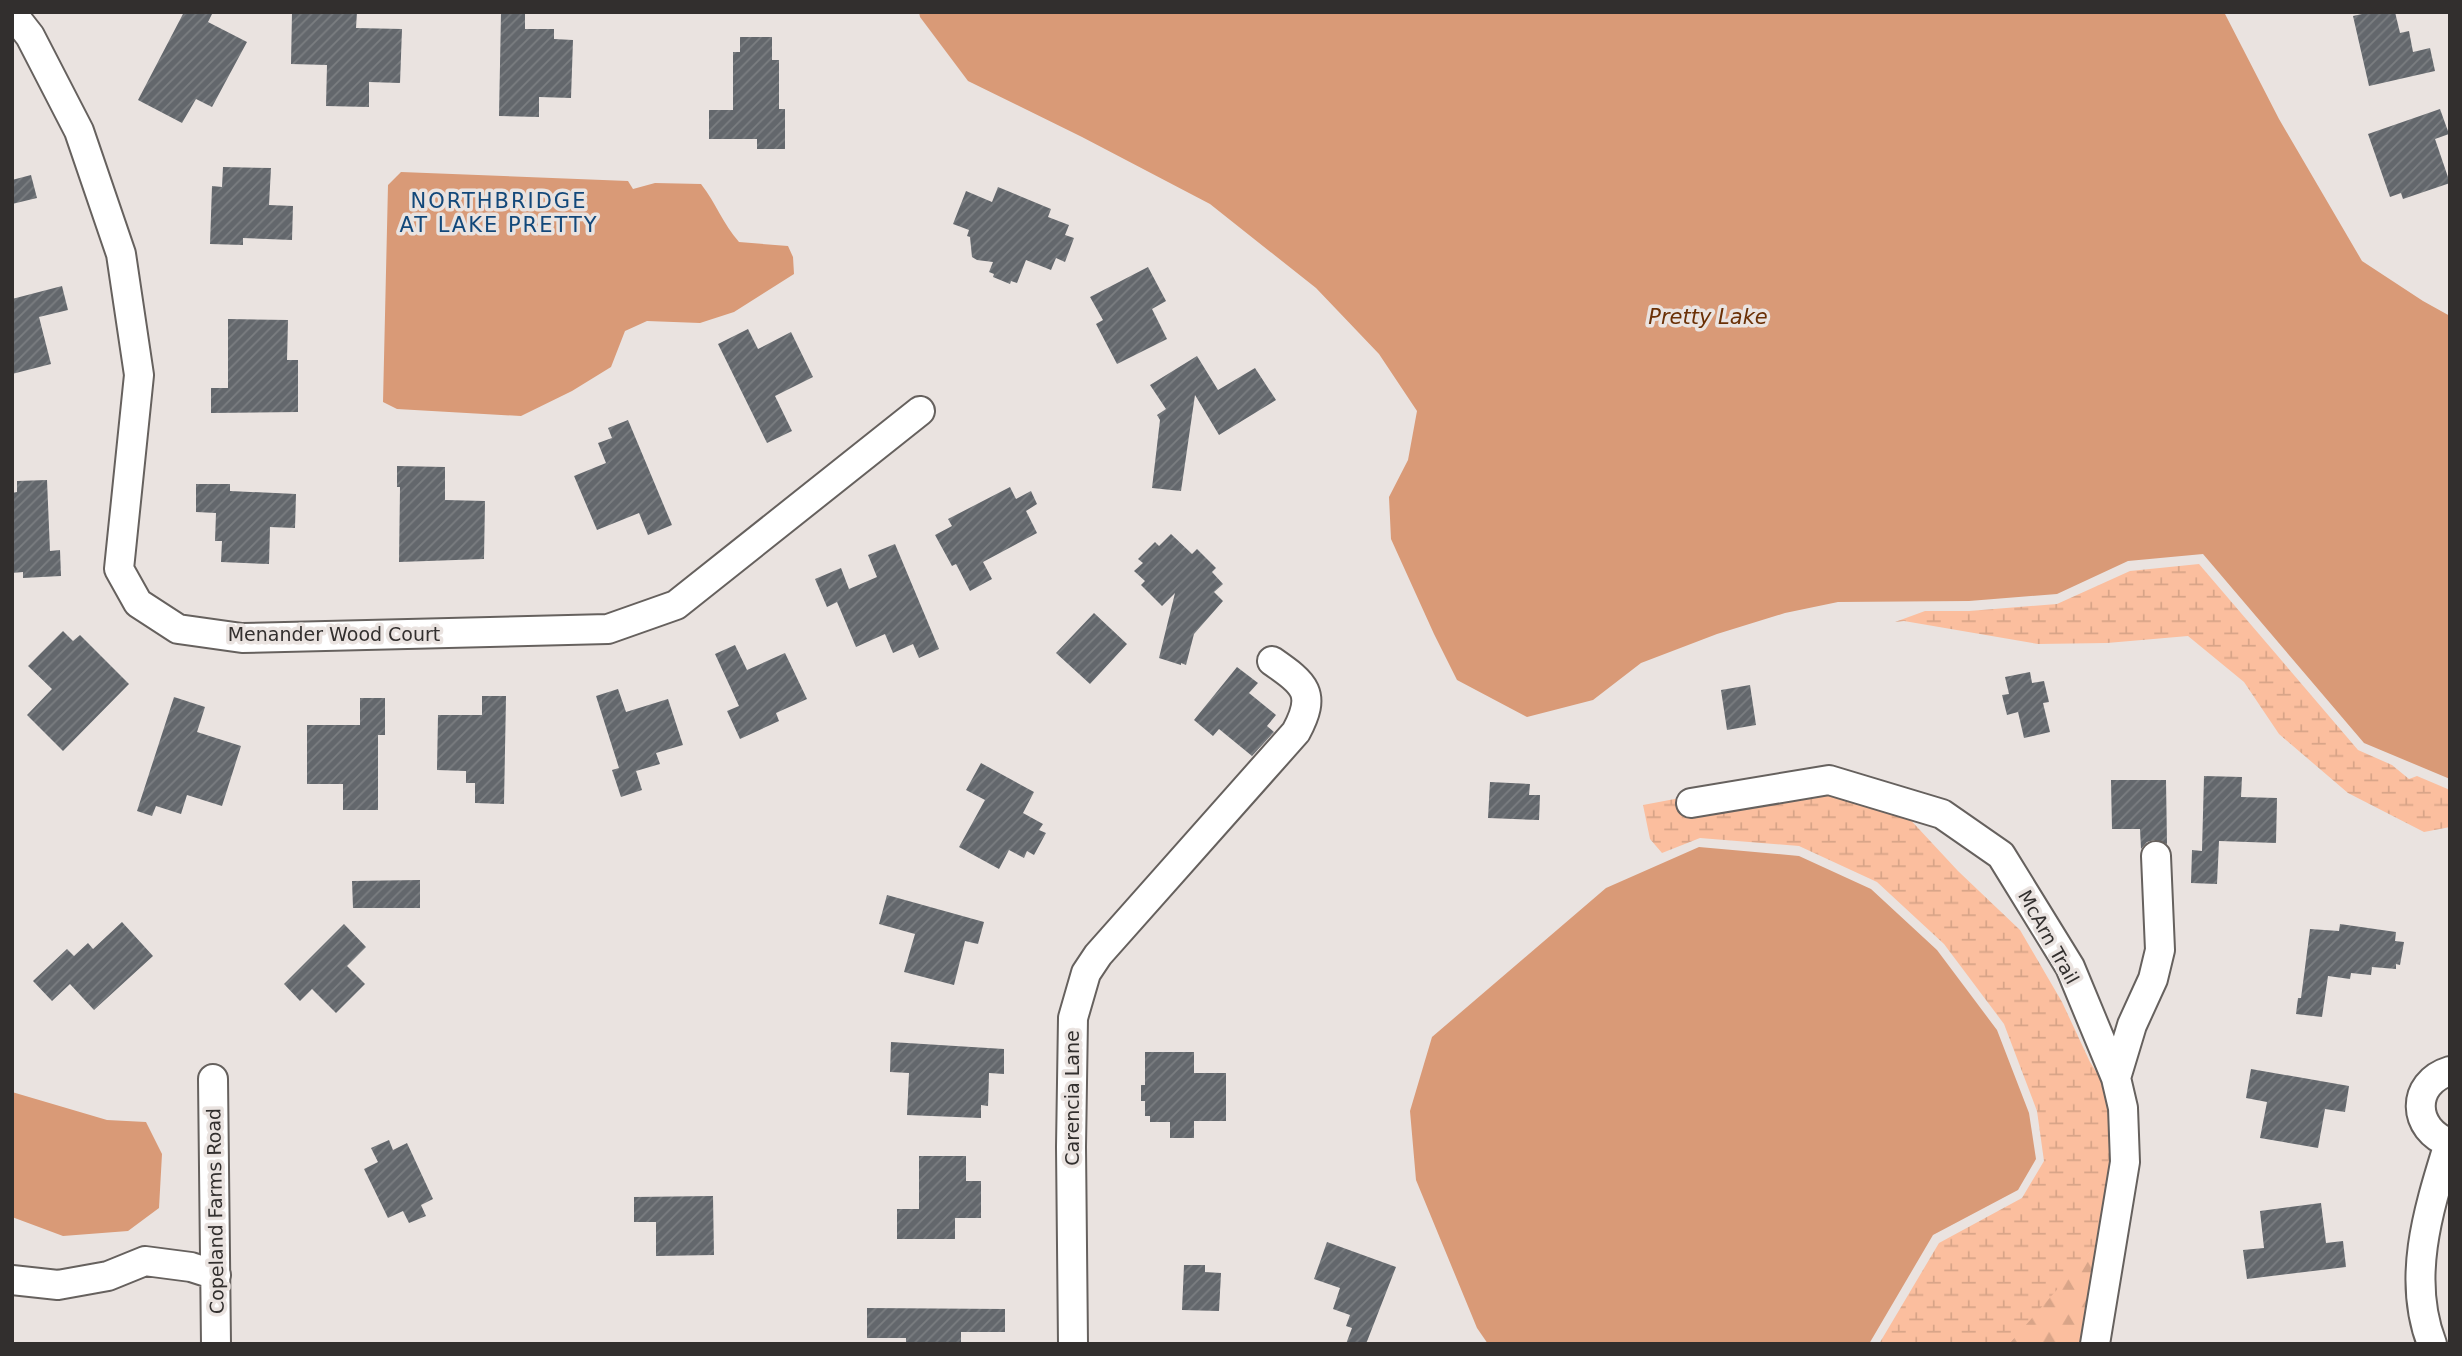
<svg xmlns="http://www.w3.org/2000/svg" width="2462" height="1356" font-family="'DejaVu Sans',sans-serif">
<defs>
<pattern id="forest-firs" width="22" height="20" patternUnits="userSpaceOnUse" patternTransform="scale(1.75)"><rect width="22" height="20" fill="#fbbe9e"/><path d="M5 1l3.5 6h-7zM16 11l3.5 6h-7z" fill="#d8a488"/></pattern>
<pattern id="wetland-marsh" width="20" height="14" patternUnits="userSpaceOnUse" patternTransform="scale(1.75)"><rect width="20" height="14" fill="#fbbe9e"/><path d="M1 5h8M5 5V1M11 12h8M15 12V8" fill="none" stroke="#d8a488"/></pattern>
<pattern id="building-hatch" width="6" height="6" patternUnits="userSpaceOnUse" patternTransform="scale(1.75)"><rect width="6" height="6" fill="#63676c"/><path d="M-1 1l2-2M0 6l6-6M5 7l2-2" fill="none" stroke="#7b7e81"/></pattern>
</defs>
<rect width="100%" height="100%" fill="#eae3e0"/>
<!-- forest -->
<path fill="url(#forest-firs)" d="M2100,1241L2085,1344H2009L2032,1314Z"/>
<!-- wetland -->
<path fill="url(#wetland-marsh)" d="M2199,564L2358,750L2392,765L2409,779L2417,776L2450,790V827L2424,832L2348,793L2279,734L2244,682L2188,636L2107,643L2038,644L1904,621L1895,622L1925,611H1969L2057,604L2130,571Z
M1829,792L1905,814L1958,871L2020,930L2062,1002L2090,1062L2110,1094L2115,1162L2100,1241L2009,1344H1879L1939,1243L2022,1198L2044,1161L2037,1111L2004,1024L1944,944L1877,882L1799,846L1700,838L1662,853L1650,839L1643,805L1680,798L1683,816Z"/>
<!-- water -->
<path fill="#d99a77" d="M919,12H2224L2279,119L2362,261L2423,301L2450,316V779L2364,743L2203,554L2128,561L2057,594L1969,601L1838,602L1785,613L1717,634L1641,663L1593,700L1527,717L1457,680L1434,634L1391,539L1389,497L1408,460L1417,411L1379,354L1316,288L1210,204L1082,137L968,81L920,17Z
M401,172L628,181L633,189L655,183L701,184C716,203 723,224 739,242L788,246L793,257L794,274L734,312L700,323L647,321L625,331L611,367L572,391L521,416L397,409L383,402L388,185Z
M1699,847L1799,856L1871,889L1937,950L1997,1030L2029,1113L2036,1159L2018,1190L1933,1235L1869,1344H1488L1477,1328L1416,1180L1410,1111L1432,1037L1606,888Z
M12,1092L107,1120L146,1122L162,1154L159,1208L128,1231L63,1236L12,1217Z"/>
<!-- building -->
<path fill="url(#building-hatch)" d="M184,12H213L208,22L247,42L212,107L196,99L182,123L138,100Z
M292,12H357L356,28L402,29L400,83L369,82V107L326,106L327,65L291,64Z
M2371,12H2395L2400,33L2409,31L2413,52L2430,48L2435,71L2369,86L2353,16Z
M501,13H525V29H554V39L573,40L571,98L539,97V117L499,116Z
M740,37H772V60H779V109H785V149H757V139H709V110H733V52H740Z
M2440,109L2449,134L2435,139L2450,183L2403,199L2401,193L2390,197L2368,134Z
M223,167L271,168L269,205L293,206L292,240L243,238V245L210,244L212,186L222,187Z
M31,175L37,198L12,204V180Z
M998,187L1051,209L1048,217L1069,225L1065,235L1074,238L1065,262L1056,258L1051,270L1026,260L1017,283L1011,281L1010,284L993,277L994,274L989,272L993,262L977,260L972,257L970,237L967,236L969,230L953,224L966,191L992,202Z
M1148,267L1166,301L1152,309L1167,339L1117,364L1096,324L1103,320L1090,297Z
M62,286L68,310L39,317L51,364L12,374V299Z
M228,319L288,320L287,360H298V412L211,413V388H228Z
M748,329L758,349L791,332L813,377L775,396L792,431L767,443L718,344Z
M1197,356L1218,390L1255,368L1276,400L1219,435L1195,395L1181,491L1152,488L1160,420L1157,415L1166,409L1150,385Z
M628,420L672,525L648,535L639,513L597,530L574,476L606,463L598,443L612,438L608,428Z
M397,466L445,467V500L485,501L484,559L399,562L400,487H397Z
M47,480L50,551L60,550L61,576L23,578V572L12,573V493L17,492V481Z
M196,484H230V491L296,494L295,528L270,527L269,564L221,562L222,541H215L216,513L196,512Z
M1010,487L1016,499L1031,491L1037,504L1026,511L1037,533L983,562L992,579L970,591L956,564L952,566L935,535L952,526L948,519Z
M1171,534L1192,554L1197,549L1216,568L1212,572L1223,584L1214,592L1223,601L1194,634L1186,665L1181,663V665L1159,658L1175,593L1162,606L1141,585L1145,581L1134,571L1143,563L1138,559L1155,542L1159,546Z
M895,544L939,649L919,658L913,644L893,653L885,634L856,647L837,602L827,607L815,579L841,568L849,589L877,577L868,555Z
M1094,613L1127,644L1090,684L1056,653Z
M63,631L73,641L80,635L129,684L63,751L27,715L52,689L28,666Z
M735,645L747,670L785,653L807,699L776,713L779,721L740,739L727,711L739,706L715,654Z
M1237,667L1258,683L1249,693L1276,715L1267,726L1274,732L1252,756L1219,729L1213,736L1194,720Z
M2030,672L2032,683L2044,681L2049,702L2043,703L2050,732L2024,738L2018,712L2007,715L2002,695L2009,694L2005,677Z
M1750,685L1756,725L1727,730L1721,690Z
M618,689L626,712L668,699L683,745L656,753L660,764L636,771L642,790L621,797L612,770L619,768L596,696Z
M482,696H506L504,804L475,803V783H466V771L437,770L438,715H482Z
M174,697L205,707L197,732L241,746L222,806L187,795L181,814L156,806L152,816L137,811Z
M360,698H385V735H378V810H343V784H307V725H360Z
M981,763L1034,792L1023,813L1043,824L1039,830L1046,833L1034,855L1027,851L1024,858L1009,850L999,869L959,847L985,800L966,790Z
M2204,776L2242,777L2241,797L2277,798L2276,843L2219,841L2217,884L2191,883L2192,850L2202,851Z
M2111,780H2166L2167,844L2155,840L2147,842L2141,849L2140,829H2112Z
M1490,782L1530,784L1529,795H1540L1539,820L1488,818Z
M420,880V908H353L352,881Z
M887,895L984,922L978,944L965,941L954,985L904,972L915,934L879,924Z
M122,922L153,956L94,1010L70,984L52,1001L33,981L67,949L74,956L88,943L93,949Z
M344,924L366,947L347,966L365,984L336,1013L312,989L300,1001L284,984Z
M2340,924L2396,932L2395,941L2404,942L2400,965L2396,964V969L2372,967L2371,975L2351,973L2350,979L2328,976L2322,1017L2296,1014L2298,998H2301L2310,929L2339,931Z
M891,1042L1004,1049V1074L989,1073L988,1106L981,1105V1118L907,1115L909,1073L890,1072Z
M1145,1052H1194V1073H1226V1121H1194V1138H1170V1122H1150V1116H1145V1101H1141V1085H1145Z
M2251,1069L2349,1086L2345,1112L2325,1109L2318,1148L2260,1138L2267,1102L2246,1098Z
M389,1140L393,1150L407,1143L433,1199L421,1205L426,1216L409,1223L403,1211L388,1218L364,1169L378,1162L371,1148Z
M919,1156H966V1181H981V1218H955V1239H897V1209H919Z
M713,1196L714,1255L656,1256V1222H634V1197Z
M2321,1203L2326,1243L2343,1241L2346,1267L2247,1279L2243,1250L2264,1248L2260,1211Z
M1327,1242L1396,1267L1366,1344H1346L1352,1328L1346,1326L1350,1315L1333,1309L1340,1288L1314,1279Z
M1184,1265H1205V1272L1221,1273L1219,1311L1182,1310Z
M867,1308L1005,1309V1332H961V1344H906V1338H867Z"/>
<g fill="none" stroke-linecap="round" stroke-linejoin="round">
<defs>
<path id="minor" d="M12,13L30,36L79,131L121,254L139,375L119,569L138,603L178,629L242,638L608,629L676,605L920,411
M1691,803L1829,780L1942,814L2001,855L2070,967L2116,1078L2123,1108L2125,1162L2095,1344
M2450,1071C2410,1083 2412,1130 2450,1143
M2116,1078L2132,1025L2153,979L2160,950L2156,856
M213,1079L216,1344
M12,1280L58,1285L108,1276L145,1261L191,1267L216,1275
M1073,1344L1071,1147L1073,1018L1086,973L1098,955L1296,732C1317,693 1305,684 1272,661
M2432,1344C2406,1278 2429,1208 2449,1143"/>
</defs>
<!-- minor casing -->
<use href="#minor" stroke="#66615e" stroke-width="32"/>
<!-- minor -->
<use href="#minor" stroke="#fff" stroke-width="28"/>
</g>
<g text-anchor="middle" stroke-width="7" stroke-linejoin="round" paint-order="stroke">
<!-- street labels -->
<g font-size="19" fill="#322f2e" stroke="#eae3e0">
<text x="334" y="641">Menander Wood Court</text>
<text transform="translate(2049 937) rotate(61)" y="7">McArn Trail</text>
<text transform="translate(1072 1098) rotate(-90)" y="7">Carencia Lane</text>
<text transform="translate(215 1211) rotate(-91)" y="7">Copeland Farms Road</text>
</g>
<!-- neighbourhood labels -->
<g font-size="21" letter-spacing="2" fill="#12487a" stroke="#eae3e0">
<text x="499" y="208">NORTHBRIDGE<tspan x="499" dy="24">AT LAKE PRETTY</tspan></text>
</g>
<!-- water labels -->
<g font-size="21" font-style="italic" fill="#6a3006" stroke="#eae3e0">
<text x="1708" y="324">Pretty Lake</text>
</g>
</g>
<!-- border -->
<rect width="2462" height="1356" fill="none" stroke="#322f2e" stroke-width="28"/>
</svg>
